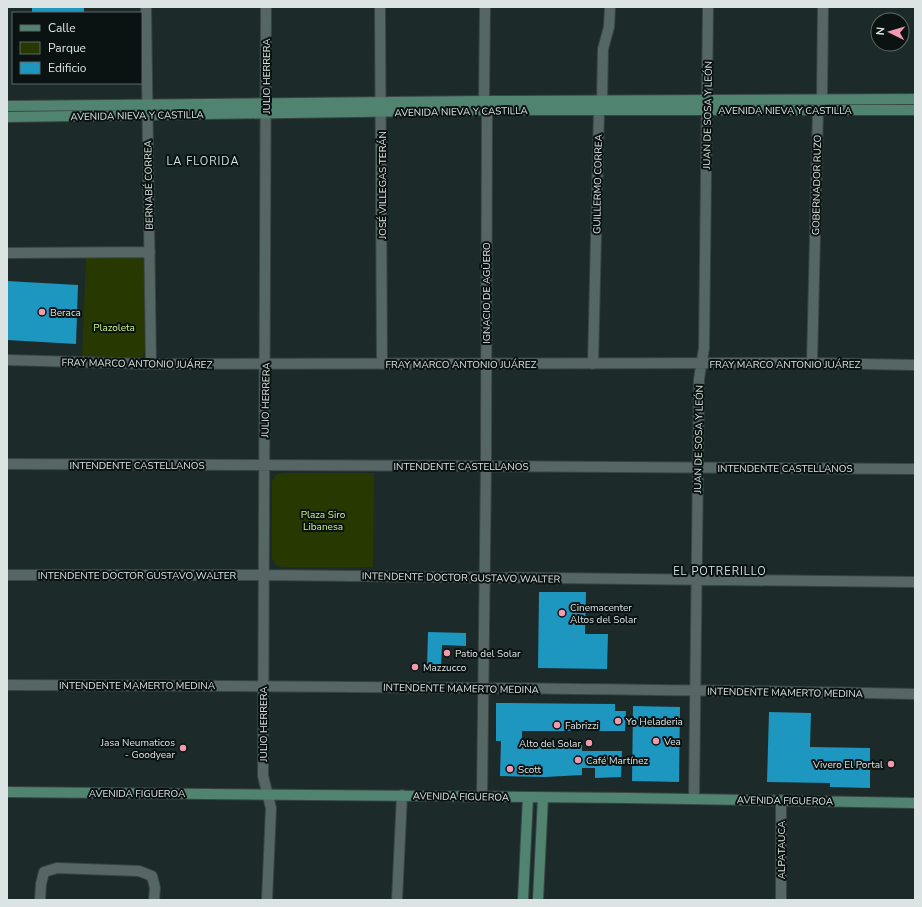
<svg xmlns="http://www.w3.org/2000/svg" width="922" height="907" font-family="'Nunito Sans',sans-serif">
<rect width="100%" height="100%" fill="#1c2b2a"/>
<!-- green -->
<path fill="#283801" d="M86,258H139L143,260L144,264L145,352L141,358L82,357Z
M285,473H374L373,567H282L276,565L272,559V480L277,474Z"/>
<!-- building -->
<path fill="#1d96c0" d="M32,7H84V13H32Z
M7,281L78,285L76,344L7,340Z
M539,592H586L585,634H608L607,669L538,668Z
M428,632L466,633V646L442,645L441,668H427Z
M496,703L615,704V711H626L625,731H522V746L582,745V751H622L621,777L595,778V768H582V775L545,777L500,776L501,741H496Z
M633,706L680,707L679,782L632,781Z
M769,712L811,713L810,747L870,748V788L830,787V783L767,782Z"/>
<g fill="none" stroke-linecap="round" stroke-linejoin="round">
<defs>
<path id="street" d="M146,7L151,364
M266,7L263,776L271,808L267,900
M380,7L382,364
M7,253L150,252
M7,360L151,364L812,363L915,365
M812,363L818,110L822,99L823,7
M593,364L599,110L602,100L603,49L609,27L610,7
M7,464L486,466L915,469
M7,575H264L915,582
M7,685C310,686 612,688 915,694
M482,796L486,466L487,110L484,101L485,7
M694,798L699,379L704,348L708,7
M40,900L41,884L44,872L57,868L139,871L152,876L155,888L154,900
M397,900L402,795
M781,900V800"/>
<path id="secondary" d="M7,106L484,101L915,99
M7,117L487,110H915
M7,792L628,798L915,803
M523,900L528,797
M538,900L543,797"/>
</defs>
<!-- street casing -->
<use href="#street" stroke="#394545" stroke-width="12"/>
<!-- secondary casing -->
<use href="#secondary" stroke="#394545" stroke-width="12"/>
<!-- street -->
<use href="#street" stroke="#566665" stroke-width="10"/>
<!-- secondary -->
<use href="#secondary" stroke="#508370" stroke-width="10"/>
</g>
<!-- markers -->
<g fill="#f29aaf" stroke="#0b1212" stroke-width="1.5">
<circle cx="42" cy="312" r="4"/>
<circle cx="562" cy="613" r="4"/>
<circle cx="447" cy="653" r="4"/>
<circle cx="415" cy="667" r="4"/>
<circle cx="618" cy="721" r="4"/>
<circle cx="557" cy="725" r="4"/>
<circle cx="656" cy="741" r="4"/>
<circle cx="589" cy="743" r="4"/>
<circle cx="183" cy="748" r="4"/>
<circle cx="578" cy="760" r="4"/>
<circle cx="891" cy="764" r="4"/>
<circle cx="510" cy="769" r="4"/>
</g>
<g text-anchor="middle" stroke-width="4" stroke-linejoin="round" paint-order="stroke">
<!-- street labels -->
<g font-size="10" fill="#dbe4e3" stroke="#0b1212">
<text transform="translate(266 76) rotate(-90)" y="4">JULIO HERRERA</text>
<text x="785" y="114">AVENIDA NIEVA Y CASTILLA</text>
<text transform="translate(461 111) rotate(-1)" y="4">AVENIDA NIEVA Y CASTILLA</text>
<text transform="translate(137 115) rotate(-1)" y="4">AVENIDA NIEVA Y CASTILLA</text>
<text transform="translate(707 115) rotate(-89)" y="4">JUAN DE SOSA Y LEÓN</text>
<text transform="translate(597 184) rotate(-89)" y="4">GUILLERMO CORREA</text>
<text transform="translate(148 185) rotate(-91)" y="4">BERNABÉ CORREA</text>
<text transform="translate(382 185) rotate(-90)" y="4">JOSÉ VILLEGAS TERÁN</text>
<text transform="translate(816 185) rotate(-89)" y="4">GOBERNADOR RUZO</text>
<text transform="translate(486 293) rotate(-90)" y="4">IGNACIO DE AGÜERO</text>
<text transform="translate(137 363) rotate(1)" y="4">FRAY MARCO ANTONIO JUÁREZ</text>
<text x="461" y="368">FRAY MARCO ANTONIO JUÁREZ</text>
<text x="785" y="368">FRAY MARCO ANTONIO JUÁREZ</text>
<text transform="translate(265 400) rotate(-89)" y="4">JULIO HERRERA</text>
<text transform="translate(698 439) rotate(-89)" y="4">JUAN DE SOSA Y LEÓN</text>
<text x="137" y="469">INTENDENTE CASTELLANOS</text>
<text x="461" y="470">INTENDENTE CASTELLANOS</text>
<text x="785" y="472">INTENDENTE CASTELLANOS</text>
<text x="137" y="579">INTENDENTE DOCTOR GUSTAVO WALTER</text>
<text transform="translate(461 577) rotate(1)" y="4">INTENDENTE DOCTOR GUSTAVO WALTER</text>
<text x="137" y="689">INTENDENTE MAMERTO MEDINA</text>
<text transform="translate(461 688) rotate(1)" y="4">INTENDENTE MAMERTO MEDINA</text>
<text transform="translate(785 692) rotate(1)" y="4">INTENDENTE MAMERTO MEDINA</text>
<text transform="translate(263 724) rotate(-90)" y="4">JULIO HERRERA</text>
<text x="137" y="797">AVENIDA FIGUEROA</text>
<text transform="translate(461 796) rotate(1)" y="4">AVENIDA FIGUEROA</text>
<text transform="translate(785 800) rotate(1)" y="4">AVENIDA FIGUEROA</text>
<text transform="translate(781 850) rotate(-90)" y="4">ALPATAUCA</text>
</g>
<!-- poi labels -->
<g font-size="10" fill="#dbe4e3" stroke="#0b1212" text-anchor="start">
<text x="50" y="316">Beraca</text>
<text x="570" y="611">Cinemacenter<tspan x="570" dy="12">Altos del Solar</tspan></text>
<text x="455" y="657">Patio del Solar</text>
<text x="423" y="671">Mazzucco</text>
<text x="626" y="725">Yo Heladeria</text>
<text x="565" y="729">Fabrizzi</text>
<text x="664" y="745">Vea</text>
<text x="175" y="746" text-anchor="end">Jasa Neumaticos<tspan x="175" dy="12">- Goodyear</tspan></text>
<text x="581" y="747" text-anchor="end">Alto del Solar</text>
<text x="586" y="764">Café Martínez</text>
<text x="883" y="768" text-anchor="end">Vivero El Portal</text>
<text x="518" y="773">Scott</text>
</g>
<!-- park labels -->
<g font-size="10" fill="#cbf283" stroke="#0b1212">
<text x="114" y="331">Plazoleta</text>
<text x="323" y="518">Plaza Siro<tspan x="323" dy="12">Libanesa</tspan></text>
</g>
<!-- neighbourhood labels -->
<g font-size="11" letter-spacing="1" fill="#d0e2e1" stroke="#0b1212">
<text x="203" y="165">LA FLORIDA</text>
<text x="720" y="575">EL POTRERILLO</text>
</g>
</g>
<!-- border -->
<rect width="922" height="907" fill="none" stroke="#dbe4e3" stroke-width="16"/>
<!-- legend -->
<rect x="12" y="12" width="130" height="72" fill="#0b1212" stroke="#5e6666"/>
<rect x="20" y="25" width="20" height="6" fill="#508370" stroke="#5e6666"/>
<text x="48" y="32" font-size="12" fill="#dbe4e3">Calle</text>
<rect x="20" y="42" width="20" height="12" fill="#283801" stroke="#5e6666"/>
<text x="48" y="52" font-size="12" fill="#dbe4e3">Parque</text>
<rect x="20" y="62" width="20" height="12" fill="#1d96c0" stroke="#5e6666"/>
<text x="48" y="72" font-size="12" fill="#dbe4e3">Edificio</text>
<!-- north arrow -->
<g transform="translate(890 32) rotate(275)"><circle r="19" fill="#0b1212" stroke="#5e6666"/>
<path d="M0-3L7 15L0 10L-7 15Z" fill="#f29aaf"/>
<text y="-6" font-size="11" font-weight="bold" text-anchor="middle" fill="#dbe4e3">N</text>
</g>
</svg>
